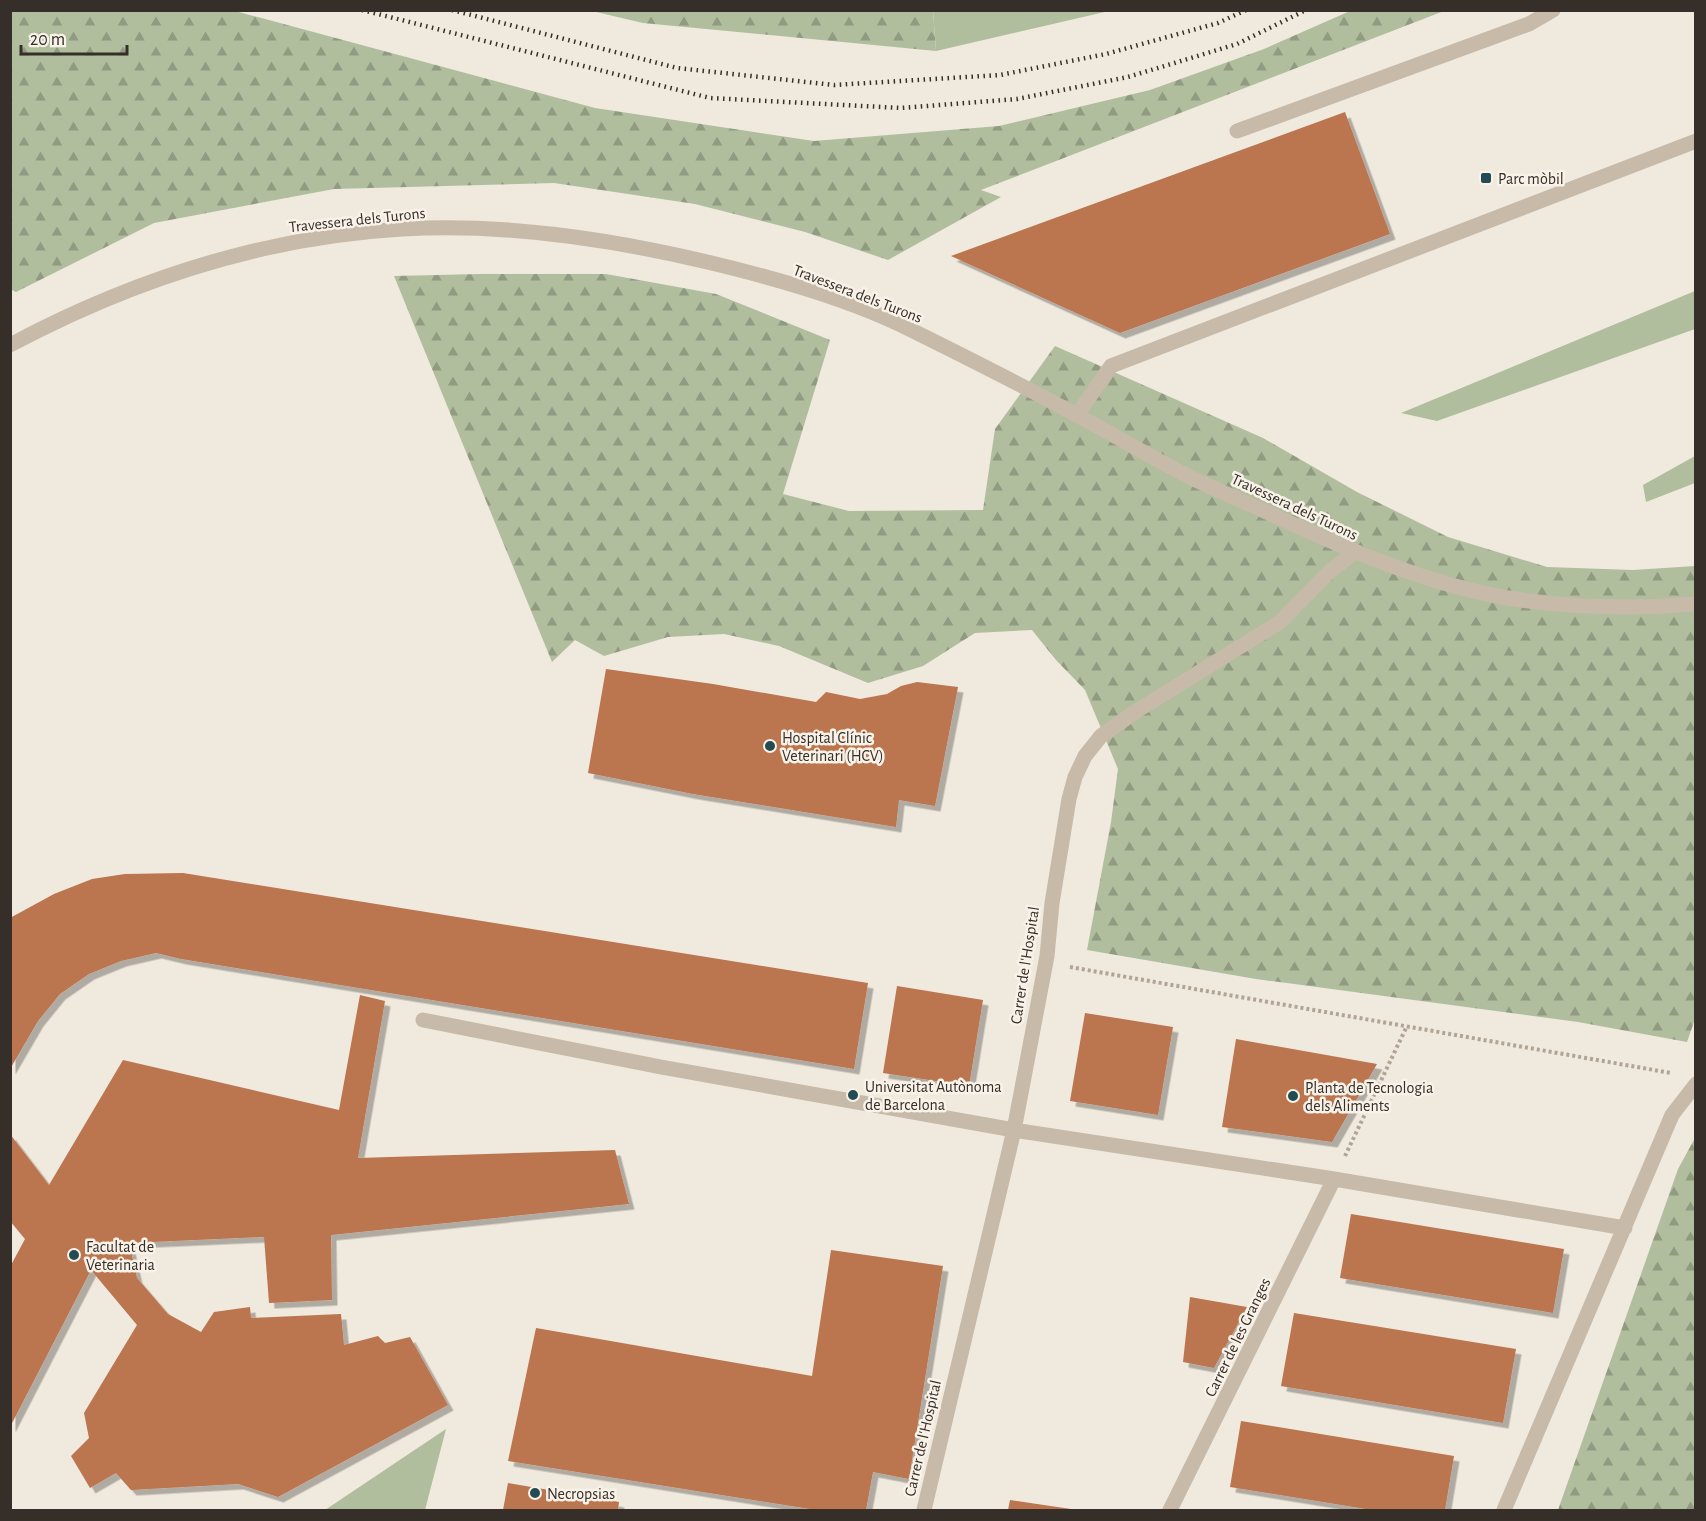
<svg xmlns="http://www.w3.org/2000/svg" width="1706" height="1521" font-family="'Alegreya Sans',sans-serif">
<defs>
<pattern id="forest-firs" width="22" height="20" patternUnits="userSpaceOnUse" patternTransform="scale(1.5)"><rect width="22" height="20" fill="#b0be9e"/><path d="M5 1l3.5 6h-7zM16 11l3.5 6h-7z" fill="#909b81"/></pattern>
<filter id="shadow"><feDropShadow dx="5.5" dy="5.5" stdDeviation="0" flood-color="#0004"/></filter>
</defs>
<rect width="100%" height="100%" fill="#f0e9dd"/>
<!-- grass -->
<path fill="#b0be9e" d="M933,10L1109,11L936,51Z
M1695,291V329L1437,421L1401,413Z
M1695,456V483L1646,502L1643,485Z
M446,1429L425,1510H325Z"/>
<!-- forest -->
<path fill="url(#forest-firs)" d="M10,11H235L595,108L814,141L999,126L1150,90L1264,49L1350,11H1444L981,190L1001,197L888,260L805,232L695,204L554,183L334,189L154,223L16,292L10,289Z
M592,11H933L936,51L643,23Z
M480,274H606L716,294L830,340L783,494L849,511L983,510L995,429L1055,346L1263,438L1357,492L1448,537L1547,567L1633,570L1695,566L1696,1016L1687,1042L1578,1022L1256,979L1087,950L1111,822L1118,769L1085,690L1056,660L1032,630L975,633L923,666L868,683L779,646L724,634L668,637L604,656L575,640L552,662L394,276Z
M1695,1138V1510H1558L1678,1169Z"/>
<!-- building -->
<path fill="#bb744f" filter="url(#shadow)" d="M1345,112L1390,234L1120,333L951,256Z
M606,669L713,684L816,702L826,692L860,699L887,694L901,686L917,682L958,687L935,806L899,800L896,827L693,794L588,773Z
M183,873L868,983L854,1069L181,959L156,953L121,961L89,974L60,994L38,1021L10,1069V918L54,894L92,879L125,874Z
M897,986L983,1000L969,1086L883,1073Z
M360,995L385,1001L358,1158L615,1150L629,1204L331,1235L332,1300L269,1303L264,1237L129,1243L137,1278L168,1314L201,1332L214,1312L250,1307L251,1318L341,1314L344,1345L378,1336L385,1343L410,1337L448,1405L278,1497L238,1484L131,1490L116,1473L90,1488L71,1456L89,1438L84,1413L137,1325L91,1270L10,1427V1267L25,1239L10,1221V1134L49,1185L123,1060L339,1110Z
M1085,1013L1173,1027L1158,1115L1070,1101Z
M1236,1039L1377,1064L1332,1142L1222,1127Z
M1351,1214L1564,1249L1553,1313L1340,1278Z
M831,1250L943,1266L909,1479L873,1472L866,1510H816L508,1461L536,1328L812,1376Z
M1190,1297L1247,1307L1214,1368L1183,1362Z
M1294,1313L1516,1349L1503,1423L1281,1386Z
M1241,1421L1454,1456L1445,1510H1372L1230,1487Z
M508,1483L619,1502L618,1510H503Z
M1010,1500L1071,1509L1070,1510H1008Z"/>
<g fill="none" stroke-linecap="round" stroke-linejoin="round">
<!-- path -->
<path stroke="#b2a494" stroke-width="4" stroke-dasharray="3 3" stroke-linecap="butt" d="M1070,967L1671,1073
M1345,1156L1407,1026"/>
<!-- minor -->
<path stroke="#c7baa9" stroke-width="15" d="M1237,131L1529,24L1553,10
M10,345C132,280 264,237 402,229C503,223 605,238 703,261C767,276 840,296 899,324C960,354 1022,385 1082,418C1116,436 1149,456 1184,474C1213,489 1243,501 1273,515C1349,550 1426,584 1508,598C1571,608 1633,609 1696,604
M1077,415L1111,366L1696,141
M423,1020L661,1067L1014,1130L1334,1179L1625,1228
M924,1510L1014,1130L1047,956L1052,903L1069,799L1075,777L1085,756L1101,736L1135,712L1280,622L1330,571L1354,553
M1170,1510L1334,1179
M1504,1510L1672,1115L1696,1084"/>
<!-- rail -->
<path stroke="#352e29" stroke-width="4.5" stroke-dasharray="1.5 4.5" stroke-linecap="butt" d="M362,10L710,98L901,108L1017,99L1128,77L1237,44L1306,10
M452,10L677,68L834,85L1000,75L1106,54L1218,23L1246,10"/>
</g>
<!-- markers -->
<g fill="#224b53" stroke="#f8f2e8" stroke-width="2">
<rect x="1480" y="172" width="12" height="12" rx="3"/>
<circle cx="770" cy="746" r="6"/>
<circle cx="853" cy="1095" r="6"/>
<circle cx="1293" cy="1096" r="6"/>
<circle cx="74" cy="1255" r="6"/>
<circle cx="535" cy="1493" r="6"/>
</g>
<g text-anchor="middle" stroke-width="5" stroke-linejoin="round" paint-order="stroke">
<!-- poi labels -->
<g font-size="16" fill="#352e29" stroke="#f8f2e8" text-anchor="start">
<text x="1498" y="184">Parc mòbil</text>
<text x="782" y="743">Hospital Clínic<tspan x="782" dy="18">Veterinari (HCV)</tspan></text>
<text x="865" y="1092">Universitat Autònoma<tspan x="865" dy="18">de Barcelona</tspan></text>
<text x="1305" y="1093">Planta de Tecnologia<tspan x="1305" dy="18">dels Aliments</tspan></text>
<text x="86" y="1252">Facultat de<tspan x="86" dy="18">Veterinaria</tspan></text>
<text x="547" y="1499">Necropsias</text>
</g>
<!-- street labels -->
<g font-size="16" fill="#352e29" stroke="#f8f2e8">
<text transform="translate(357 219) rotate(-6)" y="6">Travessera dels Turons</text>
<text transform="translate(858 293) rotate(21)" y="6">Travessera dels Turons</text>
<text transform="translate(1295 506) rotate(25)" y="6">Travessera dels Turons</text>
<text transform="translate(1024 965) rotate(-81)" y="6">Carrer de l'Hospital</text>
<text transform="translate(1237 1337) rotate(-64)" y="6">Carrer de les Granges</text>
<text transform="translate(922 1438) rotate(-77)" y="6">Carrer de l'Hospital</text>
</g>
</g>
<!-- border -->
<rect width="1706" height="1521" fill="none" stroke="#352e29" stroke-width="24"/>
<!-- scale -->
<path d="M21 45v9h106v-9" fill="none" stroke="#352e29" stroke-width="3"/>
<text x="30" y="45" font-size="18" fill="#352e29" stroke="#f8f2e8" stroke-width="4.5" paint-order="stroke">20 m</text>
</svg>
